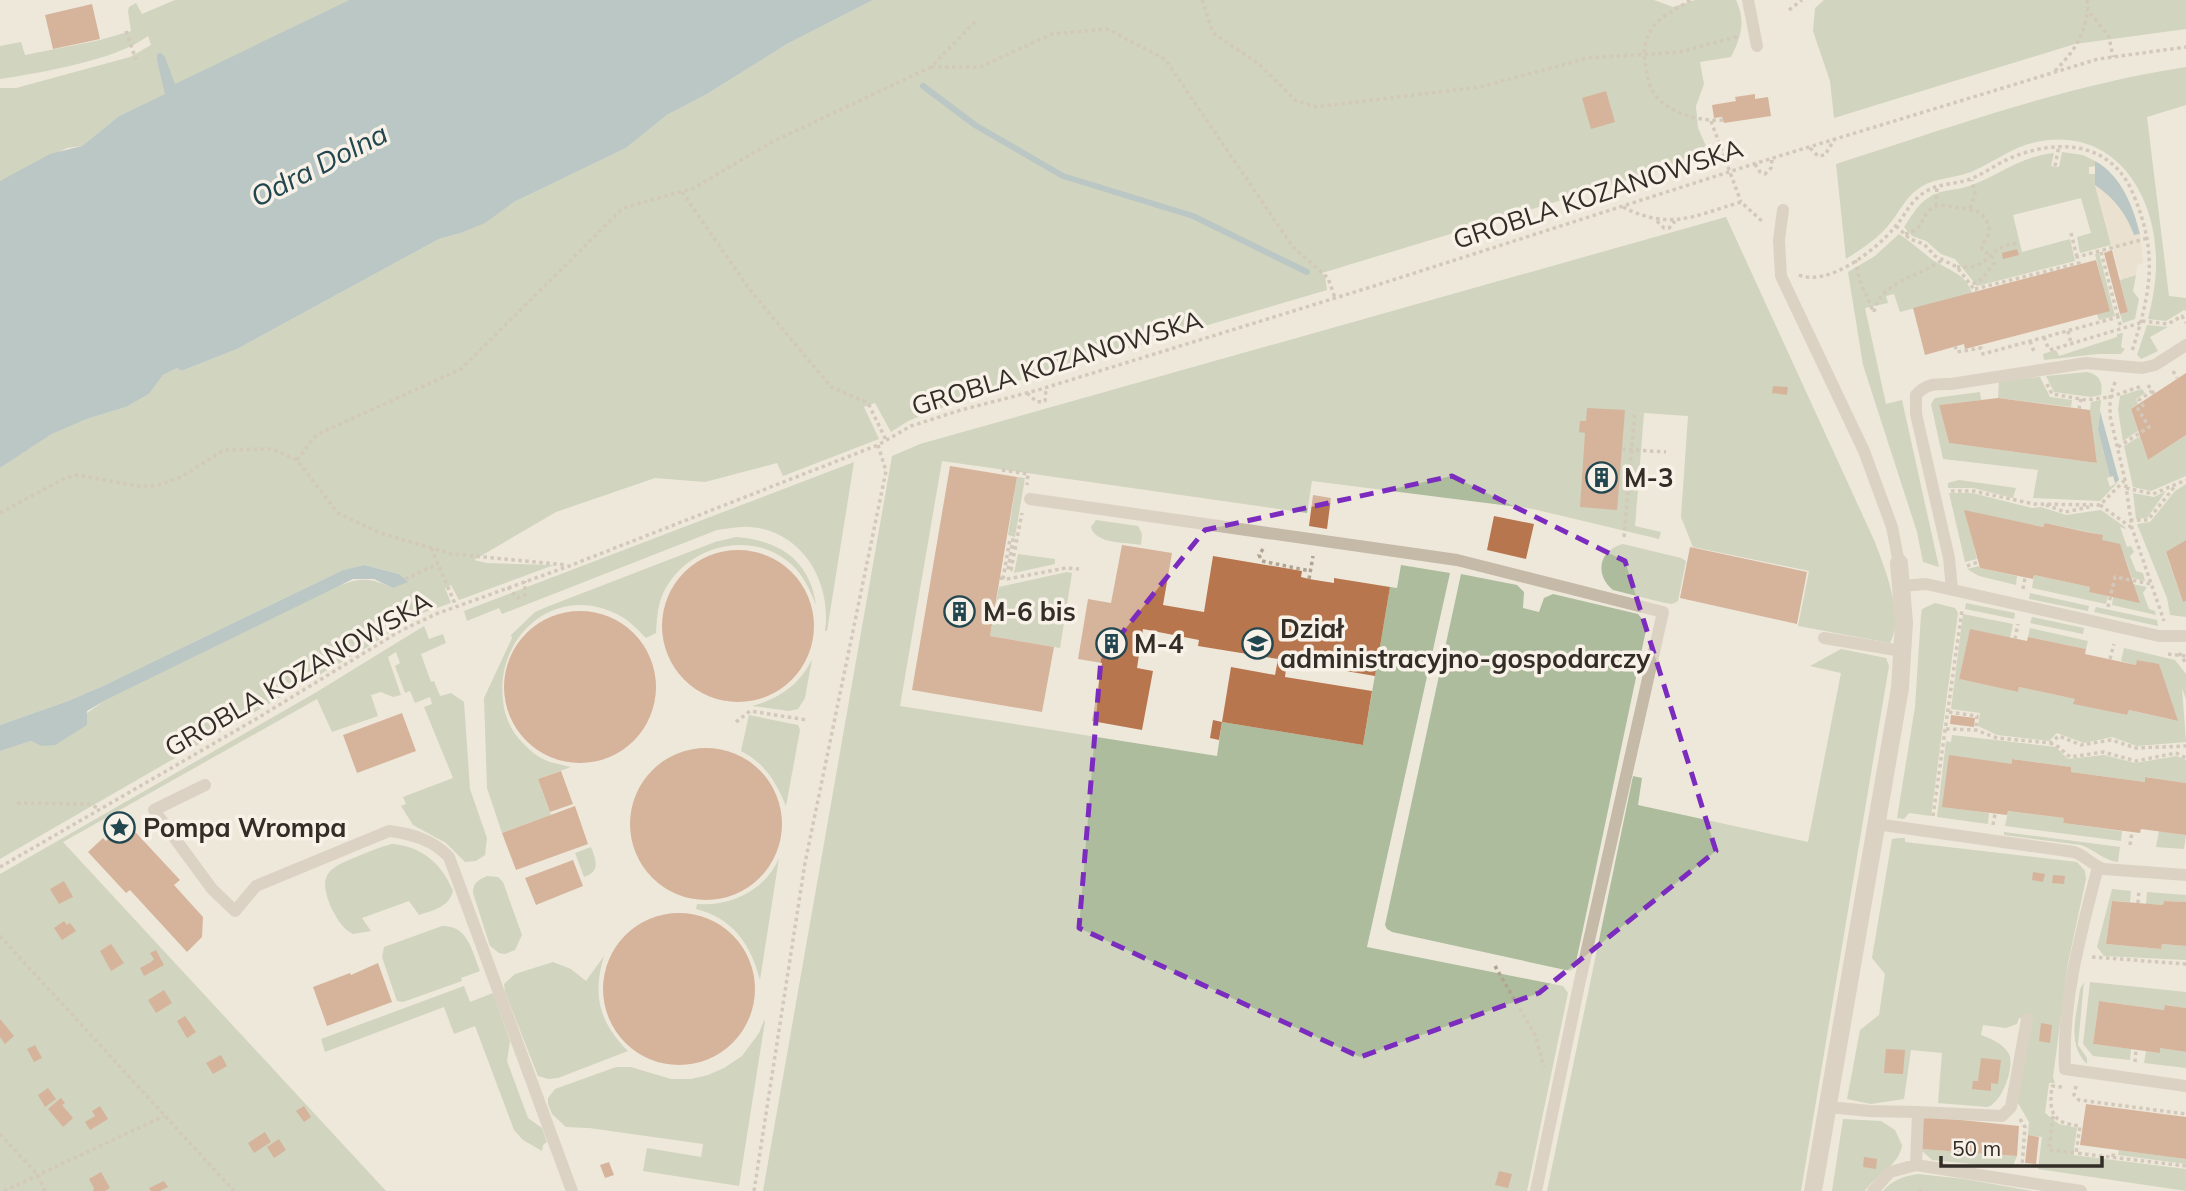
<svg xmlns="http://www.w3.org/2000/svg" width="2186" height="1191" font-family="Mulish,sans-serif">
<rect width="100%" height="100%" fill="#eee8db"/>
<!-- green -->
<path fill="#adbc9d" d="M175,0H349L174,85L165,57L157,61L166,94L119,116L82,146L67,148L0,181V88H16L130,57L151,45L148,36C117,60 39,73 0,79V46L21,42L25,55L100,40L131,31L128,11L129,7L136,3L142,14Z
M873,0H1654L1673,7L1695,0H1736C1746,21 1741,37 1731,57L1700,62L1704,84L1696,106L1698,128L1710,155L1322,273L1325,276L1327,290L993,388L908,421L891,432L875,403L864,407L879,439L783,476L777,463L705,482L655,478L556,512L474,560L487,563L554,565L459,600L451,585L445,588L451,603L414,616L371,645L0,859V751L31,741L42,745L104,701L331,589C358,578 367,576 393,588L399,574L366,565L343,570L103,686L68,701L0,725V468L52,434L87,419L126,407L149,394L163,375L177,368L181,371L189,368L237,349L439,239L461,233L484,223L514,202L626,148L667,115L707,94L787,44Z
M1824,0H2186V29L2075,44L1834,118L1830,81L1813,31L1815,8Z
M2186,67V105L2147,117L2169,296L2186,298V311L2184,310L2166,321L2148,319C2153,299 2157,277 2156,256C2154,188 2110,126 2036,142C2013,147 1995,161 1973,171C1955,179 1934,177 1918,189C1906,197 1900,211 1891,222C1879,238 1863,248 1846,259L1836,164C1951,127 2067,85 2186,67Z
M2062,152L2083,155L2095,161V166L2089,167V174H2095V185L2111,245L2080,253L2077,237L2091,233L2081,198L2013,215L2022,252L2070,239L2075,261L1977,286L1955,259L1941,254L1926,241L1912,236L1904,227C1911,217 1917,205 1928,198C1940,189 1956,191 1969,186C2001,175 2018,157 2054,153L2051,166L2059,167Z
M1726,217L1874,540C1884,566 1905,616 1890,643L1798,626L1809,571L1693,547L1681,517L1688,416L1644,413L1635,526L1661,532L1659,539L1533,509L1312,481L1307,513L942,461L900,706L1217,756L1222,722L1363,745L1390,587L1397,588L1401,565L1450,573L1367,947L1563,986L1568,993L1527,1191H763L892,456L920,444Z
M1899,234C1911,242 1920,250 1930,258C1946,270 1965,272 1972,293L1900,312L1894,294L1886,296L1888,303L1865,308L1886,404L1902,400L1939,567L1923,562L1917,532L1863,365L1848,272L1875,256Z
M2099,253L2115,316L2099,320L2097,314L2109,310L2095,254Z
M2136,275L2133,291L2139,299L2135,319L2123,323L2120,314L2128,312L2120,280Z
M2147,325L2168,327L2150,337L2158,351L2141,359L2137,355Z
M2123,333L2121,347L2125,349L2121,354H2098L2044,360L2043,354L2056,350L2059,356L2117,337V334Z
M2087,372C2100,375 2103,382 2101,395L2091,397L2054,392L2046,376Z
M2040,377L2050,397L2072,400L2071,407L1998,398L1999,381Z
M2142,389L2145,393L2136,399L2138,404L2131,409L2138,431L2123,441L2118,410L2120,396Z
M1980,392L1981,400L1939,405L1949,443L2097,463L2090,410L2091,402L2101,400L2098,430L2110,477L2107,478L2110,487L2119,481L2100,501L2033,498L2038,470L1943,459L1931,404L1935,398Z
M2186,435V476L2151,491L2133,487L2124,446L2140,436L2148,460Z
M854,462L827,631H825C832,583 803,531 750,527C739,526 728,529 717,530L502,614L499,608L467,621L464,611Z
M1017,477L1025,478L1015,537L1008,535Z
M1959,480L2016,488L2013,498L1973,488H1948V483Z
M2186,484V540L2166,553L2183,602L2186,601V617L2170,615L2167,598L2137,524L2150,522L2175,491Z
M2166,491L2147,518L2136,519L2133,493L2154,497Z
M1949,493H1972L2032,508L2041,507L2066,515L2101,510L2125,527L2126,529L2120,527L2127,547L2131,546L2134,552L2130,556L2136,571L2143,573L2145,581L2132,578L2124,555L2102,540V535L2045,523L2043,527L1965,511L1977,559L1965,562Z
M1096,520L1138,526L1142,534L1141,545C1125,542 1095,544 1091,527Z
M736,537C779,540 810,560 816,605C810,590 804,576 791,564C750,527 682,547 662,596C657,608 657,621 656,633L646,638C637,629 629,620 617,614C555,583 495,636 503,701C504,714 510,729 520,740C528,749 538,758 550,762C556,764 564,765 571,767L538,779L551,815L502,833L487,788L484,698L512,638L511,635L535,612L549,606L715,542Z
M1623,544L1681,558L1686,561L1678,601L1672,604L1665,603L1613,590C1594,574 1599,550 1623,544Z
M1018,554L1055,559V564L1014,573Z
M1979,566L1980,568L2017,576L2016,585L1979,576L1967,569Z
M1067,572L1072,573L1060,648L990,636L999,587Z
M1461,574L1517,585L1524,592L1523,608L1539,612L1544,598L1553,594L1638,614L1643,620L1646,630L1575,967L1570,971L1392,932L1387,929L1385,925Z
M2034,575L2090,587L2089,592L2108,596L2106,604L2032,588Z
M2133,584L2147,587L2143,593L2149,609L2155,611L2156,615L2112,605L2113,597Z
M2030,593L2089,606L2088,611L2029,599Z
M1935,603L1955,608L1958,613L1931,816L1909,813L1904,819L1897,818L1915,707L1921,615L1922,609Z
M1966,603L2015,613L2014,619L1965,609Z
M2096,607L2157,620L2158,626L2094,612Z
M1963,614L2013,624L2010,638L1970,630L1959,679L2018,692L2019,687L2075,699L2074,704L2127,715L2129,710L2177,721L2159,665L2138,660L2136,665L2121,661L2124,648L2175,660L2186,674V699L2182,688L2186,742L2137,746L2112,737L2084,743L2057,733L2049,741L1997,735L1978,726L1980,713L1951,709Z
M2032,617L2084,628L2083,634L2030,623Z
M424,626L429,639L443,634L446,643L421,654L431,682L434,681L440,696L451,693L464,702L470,789L487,838L485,855L476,861L465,862L446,843L413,825L401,806L406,804L403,797L453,778L424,707L432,704L430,697L415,703L410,691L405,693L395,666L400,663L396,652L388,657L401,695L393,697L381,692L371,695L378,716L332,732L317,699L63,842L386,1191H0V874L315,693Z
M2030,628L2088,641L2086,649L2028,637Z
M1841,649L1886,658L1889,666L1801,1191H1547L1633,776L1642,778L1638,805L1808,842L1841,673L1810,666Z
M812,659L805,698L798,709L789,711L752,706C778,699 800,685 812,659Z
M749,715L798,725L800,730L786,806C776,782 765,763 741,751Z
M1952,735L2056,747L2068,759L2104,755L2135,763L2177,756L2186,760V783L2146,777L2145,782L2071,772V767L2013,759L2012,764L1943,806L1989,813L1988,824L1937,817L1946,741L1951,742Z
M2008,811L2064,818L2063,823L2122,831L2121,841L2005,826Z
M2159,831L2186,835L2184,849L2156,847Z
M2004,832L2120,847L2118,862C2103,860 2095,850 2081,845L2004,835Z
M1899,838H1905V842L2077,862L2085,871L2086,879L2068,963L2053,1077L2055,1083H2049L2045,1113L2059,1124L2077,1128L2073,1155L2186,1169V1191L2038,1169L2042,1137L2028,1135L2029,1122L2015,1098L2031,1020L2019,1018L2017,1024L2006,1028L1983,1025L1981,1035C1991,1039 2003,1043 2009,1054C2015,1067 2002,1103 1987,1107L1938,1103L1942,1053L1911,1050L1904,1099L1871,1104L1847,1099L1860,1030L1879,1015L1885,974L1872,958L1892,839Z
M392,844C422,846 442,864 453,891C449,907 434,910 419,915L409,901L362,918L371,931L353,934C341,928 336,917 330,905C318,874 329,868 356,857C368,852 380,847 392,844Z
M591,847C596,860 601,871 584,877L575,853Z
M779,858L760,980C751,945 733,918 696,909L697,904C730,907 766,890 779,858Z
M487,876L498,877L503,882L522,935L515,950L505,954L499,953L490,946L473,893C473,883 478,880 487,876Z
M2112,889L2131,891L2130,902L2112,901L2106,944L2161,949L2162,944L2186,946V960L2104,956L2097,947Z
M2147,892L2186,895V902L2164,901L2163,905L2146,904Z
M442,926C468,925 472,951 480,971L461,978L462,981L403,1002L397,1001L382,957L384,947Z
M604,956C592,995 599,1022 628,1051L558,1078L548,1079L538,1076L505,992L504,984L515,974L553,962L571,969L586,981Z
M2084,982L2078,1045L2087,1058V1064C2066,1044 2077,1015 2080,989Z
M2090,982L2186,992V1008L2166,1005L2164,1010L2099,1001L2093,1044L2131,1049L2130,1060L2093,1056L2083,1044Z
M464,986L470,1002L493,993L510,1041L507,1061L528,1118L542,1128L547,1142L543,1145L542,1151L523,1140L514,1130L475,1026L454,1034L444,1007L325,1052L321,1039Z
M764,1020L765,1021L739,1186L643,1171L647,1148L701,1157L703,1144L589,1128L566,1127L552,1114L548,1104V1098L555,1089L616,1067H631L671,1079H691L708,1075L724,1068L742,1056L759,1033Z
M2160,1048L2186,1052V1068L2144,1063L2146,1051L2160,1053Z
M1843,1119L1881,1121L1895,1130L1902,1145C1900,1165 1875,1175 1865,1191H1832Z
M1920,1149L2017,1156L2012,1168L1932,1160Z
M2119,1150L2186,1159V1164L2118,1155Z
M1918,1174L1964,1179L2032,1191H1883C1891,1181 1904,1176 1918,1174Z"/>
<!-- plaza -->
<path fill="#e5dac4" d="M2095,185L2113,197L2130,223L2134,235L2140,234L2143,263L2138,264L2136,275L2121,279Z"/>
<!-- water -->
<path fill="#7da1a8" d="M349,0H873L787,44L707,94L667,115L626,148L514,202L485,223L461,233L439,239L237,349L189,368L181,371L177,368L163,375L149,394L126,407L87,419L52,434L0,468V181L50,154L82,146L119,116L165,94L157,61V54L161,53L165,57L175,84Z
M2095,161C2121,175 2133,206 2140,234L2134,235C2126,213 2114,198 2095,185Z
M2100,411L2119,480L2115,483L2113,476L2110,477L2098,430Z
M365,565L399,574L408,582L393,588L374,579H353L104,701L87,711V725L55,745L42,746L31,741L0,751V725L68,701L103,686L343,570Z"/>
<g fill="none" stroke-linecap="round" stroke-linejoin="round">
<!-- stream -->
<path stroke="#7da1a8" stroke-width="6" d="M923,86L975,125L1063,176L1193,216L1307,272"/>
</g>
<!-- building -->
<path fill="#b8764f" d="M92,4L100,39L53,49L45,15Z
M1606,91L1615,122L1591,129L1582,98Z
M1755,94V99L1768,97L1771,116L1724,123L1722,117L1714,118L1712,105L1736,101L1735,97Z
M2017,249L2019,255L2003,259L2002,253Z
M2112,250L2128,312L2120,314L2104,253Z
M2096,260L2110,311L1965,349L1964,344L1925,355L1913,308Z
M2186,373V435L2148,460L2131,409Z
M1773,386L1788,387L1787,395L1772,393Z
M1998,398L2090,410L2097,463L1949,443L1939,405Z
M1587,408L1625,410L1617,510L1580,507L1585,433L1579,432L1580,421H1586Z
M950,466L1017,477L990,636L1054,647L1042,712L912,690Z
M1313,495L1331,498L1327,529L1309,526Z
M1964,510L2043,527L2045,523L2086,532L2103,535L2102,540L2120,544L2140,603L2089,592L2090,587L2034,575L2033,579L1980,568Z
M1494,516L1534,524L1526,559L1487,550Z
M2186,540V601L2183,602L2166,552Z
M1122,545L1172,553L1163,605L1204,612L1213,556L1302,571L1301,577L1309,579L1334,583V578L1390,587L1375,676L1287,661L1285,677L1372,691L1363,745L1222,722L1219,740L1210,738L1213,720L1222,722L1231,667L1275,675L1278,659L1198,646L1199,640L1143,629L1137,668L1153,671L1142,730L1092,721L1102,663L1078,659L1088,599L1111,603Z
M1690,547L1807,572L1797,624L1680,598Z
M662 626a76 76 0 1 1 152 0a76 76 0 1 1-152 0Z
M504 687a76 76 0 1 1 152 0a76 76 0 1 1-152 0Z
M1970,629L2027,641L2028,637L2086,649L2085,654L2136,665L2137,660L2159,664L2178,721L2129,710L2127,715L2073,704L2075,699L2019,687L2018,692L1959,679Z
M402,713L416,751L357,773L343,735Z
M1951,715L1975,718L1974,727L1950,724Z
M630 824a76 76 0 1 1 152 0a76 76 0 1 1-152 0Z
M1949,755L2012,764V759L2071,767V772L2145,782V777L2186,783V835L2141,829L2140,833L2063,823L2064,818L2008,811L2007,815L1942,807Z
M561,771L573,804L550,812L538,779Z
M575,806L588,844L516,870L502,833Z
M126,822L180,880L174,885L203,917L202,937L187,952L130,890L126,893L88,852L103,838L106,841Z
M573,860L583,886L536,905L525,878Z
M2033,872L2045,874L2043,882L2032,880Z
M2053,875L2065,876L2064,884L2052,883Z
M64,881L73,897L59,904L50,889Z
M2112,901L2163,905L2164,901L2186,902V946L2162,944L2161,949L2106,944Z
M603 989a76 76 0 1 1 152 0a76 76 0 1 1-152 0Z
M64,921L67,925L70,923L76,931L62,940L54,928Z
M111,944L124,963L111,971L100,951Z
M156,950L164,965L144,976L140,968L151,962L154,959L150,953Z
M378,963L392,1002L327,1026L313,987L350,973L351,975Z
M164,990L172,1003L156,1013L148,1000Z
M2099,1001L2164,1010L2165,1005L2186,1008V1052L2160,1048V1053L2093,1044Z
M185,1016L196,1032L187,1038L177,1021Z
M0,1019L14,1036L5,1044L0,1037Z
M2041,1023L2052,1025L2050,1043L2039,1041Z
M35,1045L42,1058L34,1062L27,1049Z
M1886,1049L1905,1050L1903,1074L1884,1073Z
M221,1055L227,1066L213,1074L206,1063Z
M1981,1058L2001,1060L1998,1084L1991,1083V1091L1972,1089L1973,1081H1978Z
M48,1088L56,1099L45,1107L38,1095Z
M61,1098L65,1103L62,1105L73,1118L63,1127L48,1109Z
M2086,1104L2186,1117V1159L2080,1145Z
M100,1106L108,1119L90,1130L85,1122L95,1116L92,1111Z
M304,1106L311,1117L304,1122L296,1111Z
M1923,1116L2019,1126L2017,1156L1920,1149Z
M265,1132L271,1142L254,1153L248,1143Z
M2028,1135L2039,1137L2036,1164L2025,1163Z
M279,1139L286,1150L274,1158L267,1147Z
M1864,1157L1877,1159L1876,1169L1863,1167Z
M609,1162L614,1175L605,1178L600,1165Z
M1499,1171L1512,1174L1508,1188L1495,1185Z
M101,1172L110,1188L105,1191H93L94,1188L89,1179Z
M164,1181L168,1187L160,1191H151L149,1188Z"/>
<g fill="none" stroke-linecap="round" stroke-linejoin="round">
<!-- path -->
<path stroke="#b1a493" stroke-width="3.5" stroke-dasharray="3.5 3.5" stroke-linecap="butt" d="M1202,0L1213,33L1259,64L1295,100L1316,107L1480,87L1588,58L1680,52L1739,36
M1690,0C1677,10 1660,15 1651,30C1644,40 1643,55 1646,67C1647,74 1648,82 1651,88C1662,112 1699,122 1723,120
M2087,0L2088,10L2109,37L2113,57
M1789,10L1802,0
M126,31L136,60
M931,67H980L1052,34L1107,29L1165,59L1293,247L1328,278L1335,298
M2055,71C2075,50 2083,38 2088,10
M1711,121L1741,202
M1810,148L1818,156L1825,155L1834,140
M1755,164L1760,172L1765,174L1771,168L1772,159
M2055,166L2059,146
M682,192L750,290L831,387L864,401L869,405L886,440
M1936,206L1937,187
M1623,207C1671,231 1693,216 1741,202L1764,223
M1970,208L1975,194L1972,180
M1657,221L1664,228H1669L1675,221
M1896,226L1910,239L1924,244L1935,256L1957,267L1976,292
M2071,233L2077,257
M1905,234C1926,229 1919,218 1932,208C1939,203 1947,206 1954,207C1969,209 1986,209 1989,229C1990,237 1982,241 1982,249L1993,258L1994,263L1982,279L1971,285
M2101,252L2118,317
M1855,260L1860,281L1873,311
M1957,267C1964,267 1973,268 1980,264C1996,254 1995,245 2019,243
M1799,275C1828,287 1876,250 1894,228C1905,216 1910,201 1925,192C1940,182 1959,185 1975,177C1988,171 2000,162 2013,157C2060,138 2113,142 2134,196C2158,254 2151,292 2132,351
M1975,289L2079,263L2077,257L2148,238
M1874,312C1879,282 1921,276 1942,260
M2142,321L2168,324L2182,316L2186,323
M2068,331L2071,343
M2044,337L2049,350
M2030,341L2035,354
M1955,346L1957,352L1981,348L1983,354L2118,317L2121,328
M2050,350L2140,323
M2173,371L2177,378
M2115,382L2110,397V416L2125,480L2132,528L2164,621
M2047,384L2052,394L2086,400L2110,397L2142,386
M2148,385L2154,394
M1027,393L1037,402L1045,401L1046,389
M2079,409L2081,399
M2118,447L2149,427L2138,409L2143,406L2139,400L2152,391
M1622,449L1666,452
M297,460L316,435L461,369L623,208L694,188L772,142L931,67L976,21
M1002,470L1028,474L1027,485
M2126,488L2153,494L2186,480
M1951,491H1973L2034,504L2100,505L2124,481
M2046,505L2065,512L2089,507
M2100,505L2132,528
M0,513L65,478L77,475L138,486H156L181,477L224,450L272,449L297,460L338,513L380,533L452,554L567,565
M2130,520H2148L2175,486
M1624,537L1635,412
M431,548L456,606
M1263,549L1259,555L1262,561L1310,571
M1967,566L1978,562
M1000,578L1007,579L1066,568L1079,569
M405,579L438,564
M1003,579L1010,539L1013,540L1008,570H1011L1022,513
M1309,579L1313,556
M508,587L517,598L525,595V581
M2023,589L2025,578
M2108,607L2115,577L2151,584
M2015,639L2018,624
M2179,653L2186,663
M2168,654L2186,656
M2110,659L2114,644
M1949,712L1977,716L1976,730
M736,722L750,711L807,720
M1946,729L1976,730L1997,738L2050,743L2059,736L2081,745L2111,740L2136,748L2186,746
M2050,743L2056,745L2070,757L2103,752L2136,761L2176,753L2186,758
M17,803L89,804L100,809
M1933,816L1962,610
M1993,825L1995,814
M2130,845L2132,832
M0,867L256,719L400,631L436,614L569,566L878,445L911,426L961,410L1038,390L1374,286L1763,161L2098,59L2186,47
M2138,903L2139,889
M0,936L234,1191
M2092,957L2186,964
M1495,966L1535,1035L1544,1067
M2135,1062L2136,1050
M2076,1086L2074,1095L2079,1100L2186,1114
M2062,1087L2052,1086C2049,1112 2051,1123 2080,1126L2076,1153L2186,1166
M2053,1116L2049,1150L2076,1153
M2020,1119L2025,1127L2022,1166
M0,1134L38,1175L45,1191
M2113,1157L2114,1150
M4,1191L164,1116
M754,1191L805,863L886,471L878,445
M1919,1191H1927"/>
<!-- lane -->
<path stroke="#c5b9a8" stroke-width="12" d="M1748,0L1757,46
M1783,210L1779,240L1781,276L1864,451L1892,527L1899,563
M1030,499L1457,560L1663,612L1579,985L1536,1191
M1901,586L1926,584L2159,636H2186
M1952,589L1949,558L1916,414V395C1927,383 1936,384 1951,384L2086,363L2142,368L2155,365L2186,345
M1824,638L1902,651
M205,785L154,810L212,889L235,911L256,886L389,831C412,834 433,840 449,857L572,1191
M1876,824L2074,852C2086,856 2093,866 2104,869L2186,875
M2098,867C2081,932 2062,1001 2065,1069L2186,1086
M1828,1107L1870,1111L1918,1112
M1916,1165L1918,1112L2002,1116L2011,1107L2027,1019
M1873,1191L1890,1172L1916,1165L2081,1191"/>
<!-- street -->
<path stroke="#c5b9a8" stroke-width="18" d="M1813,1191L1900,688L1904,622L1899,563"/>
</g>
<!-- marked area -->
<path d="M0 0H2186V1191H0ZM1452,476L1625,561L1716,851L1539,993L1360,1057L1079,928L1101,659L1205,530Z" fill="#eee8db" fill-opacity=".55" fill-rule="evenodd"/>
<path fill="none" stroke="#7b2cbf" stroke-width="5" stroke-dasharray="14 9" stroke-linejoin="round" d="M1452,476L1625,561L1716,851L1539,993L1360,1057L1079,928L1101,659L1205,530Z"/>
<!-- icons -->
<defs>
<symbol id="building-ring" viewBox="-11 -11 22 22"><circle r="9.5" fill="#f7f1e7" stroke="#22464f" stroke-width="1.5"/><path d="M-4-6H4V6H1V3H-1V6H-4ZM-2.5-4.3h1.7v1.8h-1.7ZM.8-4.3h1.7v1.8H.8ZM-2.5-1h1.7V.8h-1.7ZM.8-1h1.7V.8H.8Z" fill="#22464f"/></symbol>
<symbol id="university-ring" viewBox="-11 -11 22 22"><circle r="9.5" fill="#f7f1e7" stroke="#22464f" stroke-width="1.5"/><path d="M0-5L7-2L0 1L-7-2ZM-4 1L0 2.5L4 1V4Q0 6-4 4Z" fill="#22464f"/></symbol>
<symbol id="sight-ring" viewBox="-11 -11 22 22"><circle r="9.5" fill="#f7f1e7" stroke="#22464f" stroke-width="1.5"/><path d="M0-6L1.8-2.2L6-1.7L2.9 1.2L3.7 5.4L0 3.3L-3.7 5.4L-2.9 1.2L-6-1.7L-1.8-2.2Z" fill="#22464f"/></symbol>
</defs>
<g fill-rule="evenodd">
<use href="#building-ring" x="1584" y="460" width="35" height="35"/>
<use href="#building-ring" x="942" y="594" width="35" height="35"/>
<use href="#building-ring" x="1094" y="626" width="35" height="35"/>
<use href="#university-ring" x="1240" y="626" width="35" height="35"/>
<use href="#sight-ring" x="102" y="810" width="35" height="35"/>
</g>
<g text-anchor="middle" stroke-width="7" stroke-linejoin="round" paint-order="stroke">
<!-- street labels -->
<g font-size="26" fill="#332d28" stroke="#f7f1e7">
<text transform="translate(1598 194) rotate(-18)" y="9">GROBLA KOZANOWSKA</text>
<text transform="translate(1057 363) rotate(-17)" y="9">GROBLA KOZANOWSKA</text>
<text transform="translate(298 674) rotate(-30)" y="9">GROBLA KOZANOWSKA</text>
</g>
<!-- poi labels -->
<g font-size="26" font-weight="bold" fill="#332d28" stroke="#f7f1e7" text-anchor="start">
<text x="1624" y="487">M-3</text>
<text x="983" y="621">M-6 bis</text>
<text x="1280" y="638">Dział<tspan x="1280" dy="30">administracyjno-gospodarczy</tspan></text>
<text x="1134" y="653">M-4</text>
<text x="143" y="837">Pompa Wrompa</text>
</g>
<!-- water labels -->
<g font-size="28" font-style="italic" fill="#22464f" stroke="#f7f1e7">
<text transform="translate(319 165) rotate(-27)" y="10">Odra Dolna</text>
</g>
</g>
<!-- scale -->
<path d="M1941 1156v10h161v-10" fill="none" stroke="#332d28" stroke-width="3.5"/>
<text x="1952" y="1156" font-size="21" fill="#332d28" stroke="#f7f1e7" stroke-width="5" paint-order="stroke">50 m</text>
</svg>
